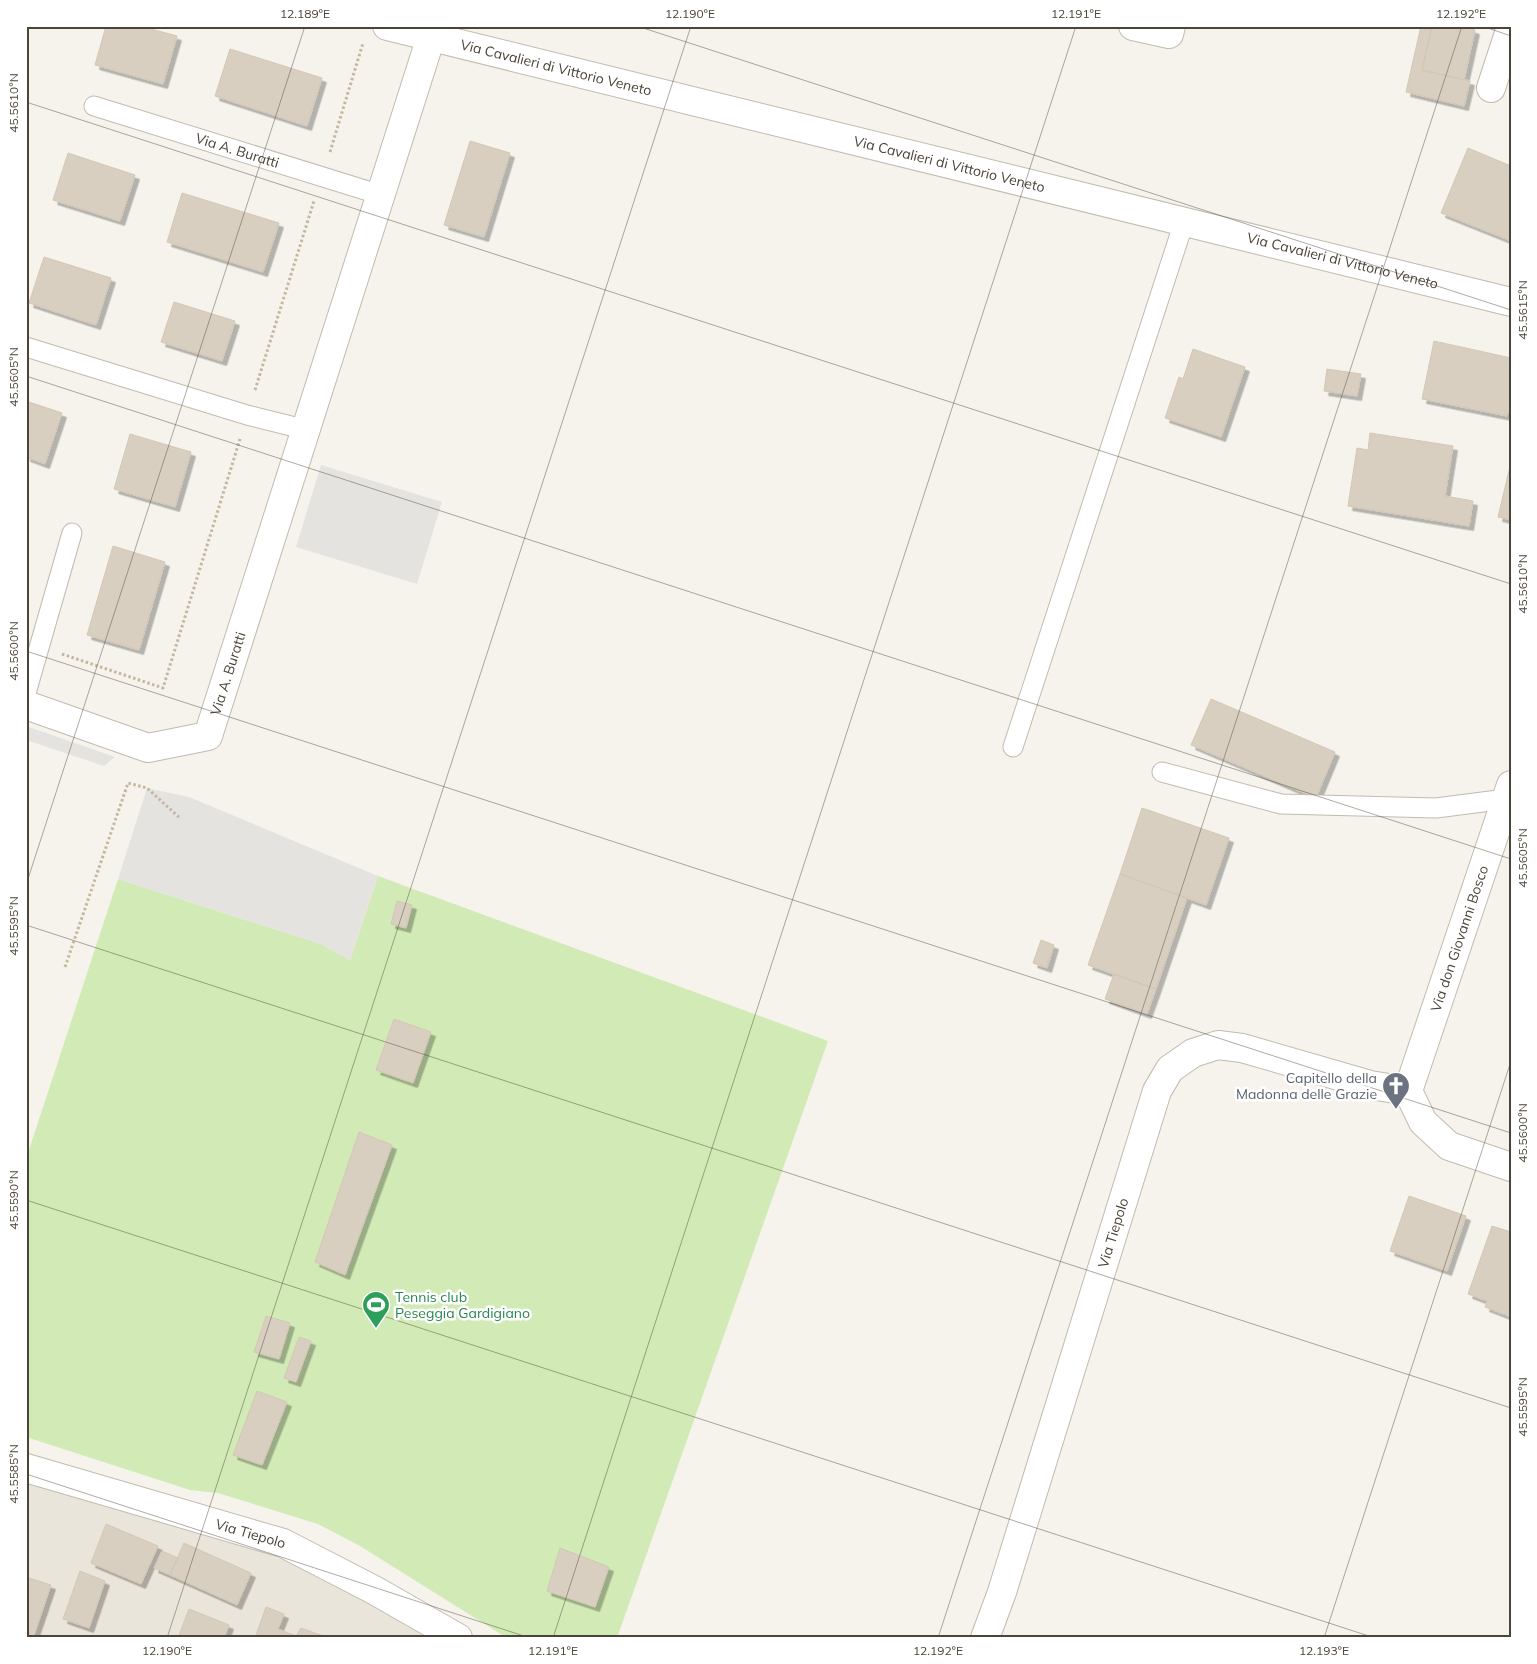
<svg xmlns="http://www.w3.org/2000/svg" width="1537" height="1664" font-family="Mulish,sans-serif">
<defs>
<filter id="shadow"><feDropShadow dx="4.5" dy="4.5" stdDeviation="0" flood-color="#0004"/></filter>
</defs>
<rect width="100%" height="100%" fill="#f6f3ec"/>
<!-- residential -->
<path fill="#eae5da" d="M26,1479L150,1515L309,1568L430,1638H26Z"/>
<!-- green -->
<path fill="#d2eab5" d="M378,876L828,1041L617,1638H507L360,1546L318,1524L218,1493L190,1490L26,1437V1159L118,879L321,944L350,960Z"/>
<!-- parking -->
<path fill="#e5e3e0" d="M321,465L442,502L417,584L296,547Z
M26,726L115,757L104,766L26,740Z
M147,788L189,797L378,876L350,960L321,944L118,879Z"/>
<!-- building -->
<path fill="#d8cfc1" stroke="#d3c7b4" filter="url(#shadow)" d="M106,26H140L177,36L163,84L95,65Z
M1421,26H1432L1422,70L1470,81L1464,106L1406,92Z
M1432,26H1460L1475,30L1464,80L1422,70Z
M230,49L322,78L307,126L215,96Z
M470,141L510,153L484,237L444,225Z
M1468,148L1511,166V241L1441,213Z
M68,153L135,175L120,221L53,200Z
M182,193L279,223L263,272L167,242Z
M44,257L111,278L96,325L29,303Z
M174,302L235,321L222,361L161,342Z
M1434,341L1511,358V412H1508L1507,416L1422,399Z
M1193,349L1245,367L1221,437L1165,418L1179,377L1183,379Z
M1327,369L1361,374L1357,396L1324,391Z
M26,401L62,413L45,464L26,457Z
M1370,433L1453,446L1445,496L1473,501L1469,526L1348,506L1357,448L1368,450Z
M130,434L191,452L175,507L114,489Z
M1511,462V520L1498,517Z
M113,546L165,562L139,650L87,635Z
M1211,699L1335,752L1316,798L1191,745Z
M1142,808L1229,838L1206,905L1120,874Z
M1120,874L1187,898L1156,989L1088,965Z
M397,901L412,905L406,928L391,924Z
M1041,940L1054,945L1047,968L1033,963Z
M1114,974L1156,989L1147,1014L1105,999Z
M394,1019L431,1032L413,1083L376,1070Z
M359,1132L392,1145L345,1275L315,1262Z
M1409,1196L1466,1216L1447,1271L1390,1251Z
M1492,1226L1511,1232V1317L1485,1307L1487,1301L1468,1294Z
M266,1316L290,1323L279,1359L254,1352Z
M299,1337L311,1341L296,1382L284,1378Z
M257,1391L287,1402L262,1465L233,1455Z
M106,1524L158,1546L141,1584L91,1563Z
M184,1543L251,1573L237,1605L170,1575Z
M560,1548L609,1567L595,1607L547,1591Z
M162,1551L178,1558L170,1575L154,1568Z
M80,1571L105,1581L89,1628L63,1619Z
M26,1577L51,1585L33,1638H26Z
M266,1607L284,1614L278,1629L296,1636L301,1628L329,1638H255Z
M189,1609L229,1625L224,1638H178Z"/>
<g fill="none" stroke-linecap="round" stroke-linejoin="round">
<defs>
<g id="service">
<path id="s1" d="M94,106L381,195"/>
<path d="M26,347L247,415L307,430"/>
<path d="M26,693L72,533"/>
<path d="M1013,747L1184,222"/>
<path d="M1162,772L1281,804L1436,808L1506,799"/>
</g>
<g id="minor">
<path id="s2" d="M387,26L1511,302"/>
<path d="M1133,26L1169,34L1171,26"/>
<path d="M1491,88L1511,27"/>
<path id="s3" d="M26,705L148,748L208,736L431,37"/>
<path id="s4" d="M1408,1091L1511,785"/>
<path d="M1408,1091L1423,1122L1449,1146L1511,1167"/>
<path id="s5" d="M26,1468L283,1543L374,1590L458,1638"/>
<path id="s6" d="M985,1638L1002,1592L1157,1091L1170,1069L1193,1053L1218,1045L1242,1048L1370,1085L1408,1091"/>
</g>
</defs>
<!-- service casing -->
<use href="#service" stroke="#c2bbae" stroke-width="21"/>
<!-- minor casing -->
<use href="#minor" stroke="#c2bbae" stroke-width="30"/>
<!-- path -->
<path stroke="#c4b79f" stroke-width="3" stroke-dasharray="2.5 2.5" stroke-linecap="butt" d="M330,152L363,43
M255,390L314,201
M62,654L163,688L240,439
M65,967L128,783L147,788L181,819"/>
<!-- service -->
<use href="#service" stroke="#fff" stroke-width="19"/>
<!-- minor -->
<use href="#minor" stroke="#fff" stroke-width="28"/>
</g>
<!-- ticks -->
<path fill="none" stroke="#4b4439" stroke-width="1" stroke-opacity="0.45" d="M637,26L1511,310M1482,26L1511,36M26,102L1511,584M26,376L1511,859M26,651L1511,1133M26,885L305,26M26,925L1511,1408M26,1200L1375,1638M26,1474L530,1638M167,1638L691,26M553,1638L1076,26M938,1638L1462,26M1324,1638L1511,1061"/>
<!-- icons -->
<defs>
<symbol id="church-pin" viewBox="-11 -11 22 30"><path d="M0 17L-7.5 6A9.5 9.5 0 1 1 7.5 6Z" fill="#6b7280" stroke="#fff"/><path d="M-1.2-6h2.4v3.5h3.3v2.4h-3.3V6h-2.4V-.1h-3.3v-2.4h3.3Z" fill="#fff"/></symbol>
<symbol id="stadium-pin" viewBox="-11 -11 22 30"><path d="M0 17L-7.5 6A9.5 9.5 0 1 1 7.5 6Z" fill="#2e9e5b" stroke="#fff"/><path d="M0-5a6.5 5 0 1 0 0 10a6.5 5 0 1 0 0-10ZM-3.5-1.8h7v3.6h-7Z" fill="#fff"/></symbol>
</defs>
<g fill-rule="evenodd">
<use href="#church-pin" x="1380" y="1070" width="32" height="43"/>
<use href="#stadium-pin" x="360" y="1289" width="32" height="43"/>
</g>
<g text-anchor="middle" stroke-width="5" stroke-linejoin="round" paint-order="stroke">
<!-- street labels -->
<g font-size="14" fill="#4b4439" stroke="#fff">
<text dy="5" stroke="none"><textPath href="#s2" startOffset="174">Via Cavalieri di Vittorio Veneto</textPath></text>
<text dy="5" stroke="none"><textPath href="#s1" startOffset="150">Via A. Buratti</textPath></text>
<text dy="5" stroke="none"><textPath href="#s2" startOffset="579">Via Cavalieri di Vittorio Veneto</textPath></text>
<text dy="5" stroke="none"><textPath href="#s2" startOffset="984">Via Cavalieri di Vittorio Veneto</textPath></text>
<text dy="5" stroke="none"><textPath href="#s3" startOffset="256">Via A. Buratti</textPath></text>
<text dy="5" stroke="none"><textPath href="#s4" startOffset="161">Via don Giovanni Bosco</textPath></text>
<text dy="5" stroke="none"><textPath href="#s6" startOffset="425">Via Tiepolo</textPath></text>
<text dy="5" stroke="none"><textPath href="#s5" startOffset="234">Via Tiepolo</textPath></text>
</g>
<!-- worship labels -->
<g font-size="14" fill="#5b616d" stroke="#fff" text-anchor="end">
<text x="1377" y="1083">Capitello della<tspan x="1377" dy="16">Madonna delle Grazie</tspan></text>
</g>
<!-- leisure labels -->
<g font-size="14" fill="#27864d" stroke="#fff" text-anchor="start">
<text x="395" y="1302">Tennis club<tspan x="395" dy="16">Peseggia Gardigiano</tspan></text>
</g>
</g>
<!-- border -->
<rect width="1537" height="1664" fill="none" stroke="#ffffff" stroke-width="55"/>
<rect x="28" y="28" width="1482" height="1608" fill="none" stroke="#4b4439" stroke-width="2"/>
<g font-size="12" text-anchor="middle" fill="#4b4439">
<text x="305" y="18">12.189°E</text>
<text x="690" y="18">12.190°E</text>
<text x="1076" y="18">12.191°E</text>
<text x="1461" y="18">12.192°E</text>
<text transform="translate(14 103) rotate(-90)" y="4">45.5610°N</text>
<text transform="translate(1523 310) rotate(-90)" y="4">45.5615°N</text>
<text transform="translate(14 377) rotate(-90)" y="4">45.5605°N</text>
<text transform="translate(1523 584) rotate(-90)" y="4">45.5610°N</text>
<text transform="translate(14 651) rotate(-90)" y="4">45.5600°N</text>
<text transform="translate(1523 858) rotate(-90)" y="4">45.5605°N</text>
<text transform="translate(14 926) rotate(-90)" y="4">45.5595°N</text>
<text transform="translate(1523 1133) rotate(-90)" y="4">45.5600°N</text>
<text transform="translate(14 1200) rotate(-90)" y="4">45.5590°N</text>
<text transform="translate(1523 1407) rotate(-90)" y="4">45.5595°N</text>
<text transform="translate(14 1474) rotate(-90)" y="4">45.5585°N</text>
<text x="167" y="1655">12.190°E</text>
<text x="553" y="1655">12.191°E</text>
<text x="938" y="1655">12.192°E</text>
<text x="1324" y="1655">12.193°E</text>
</g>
</svg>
